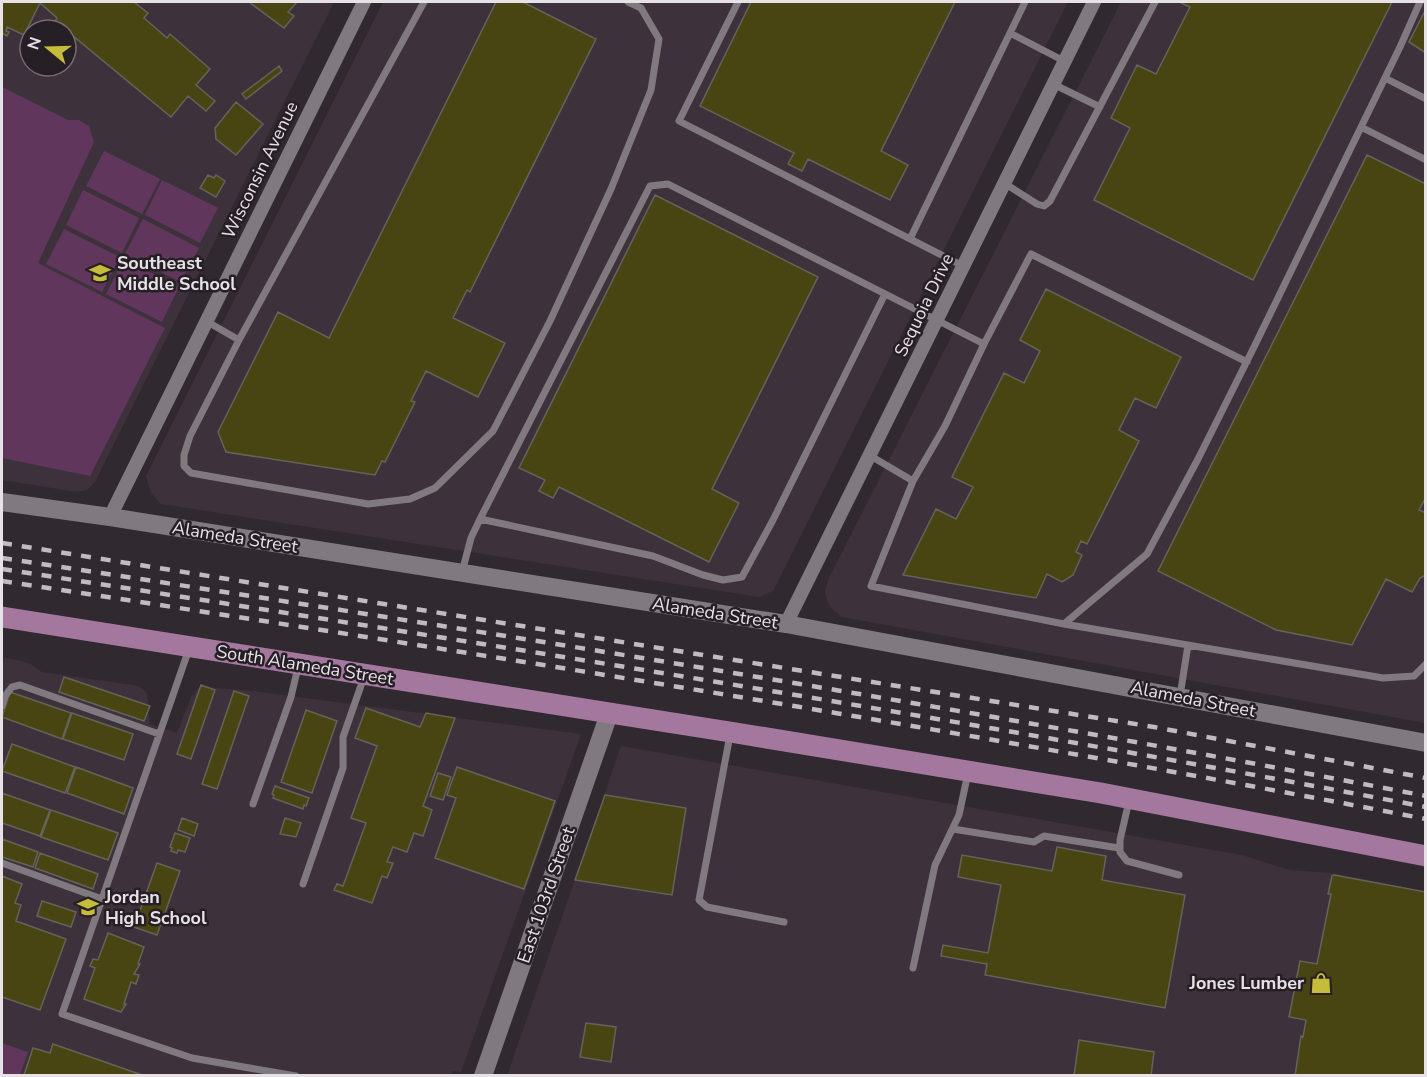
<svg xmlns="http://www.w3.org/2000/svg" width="1427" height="1077" font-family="'Nunito Sans',sans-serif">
<rect width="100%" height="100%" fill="#30292f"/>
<!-- built -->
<path fill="#3d323b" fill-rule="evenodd" d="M2,2H334L95,482L87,490L77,492L2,480ZM30,30H66V66H30Z
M383,2H1068L773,591L759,597L161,504L151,493L146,476Z
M1121,2H1425V723L842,617L834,611L828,603L825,592L828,580Z
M2,657L29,663L42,672L139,686L147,693L150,724L177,733L191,697L198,688L203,687L253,691L581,734L461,1072L453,1071L451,1076L2,1075Z
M621,746L1242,855L1290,870L1332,873L1425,891V1075L507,1076Z"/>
<!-- green -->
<path fill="#60365c" d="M2,87L68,120H79L89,126L94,142L38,263L165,328L90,476L2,458Z
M104,151L160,179L142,214L86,186Z
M162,180L218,208L200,243L145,215Z
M83,190L139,218L122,253L66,225Z
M143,219L199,248L181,282L125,254Z
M64,229L120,257L102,292L46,264Z
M124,259L179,287L162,322L106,294Z
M2,1043L28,1052L20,1075H2Z"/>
<!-- building -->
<path fill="#494513" stroke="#64635a" stroke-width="1.5" d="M2,2H134L148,13L144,18L167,38L170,34L210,69L196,85L215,101L206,111L188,96L171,117L55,21L57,18L40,3L24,35L7,27L6,31L9,32L7,36L2,33Z
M249,2H297L288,12L294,16L284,28Z
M496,2H523L596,39L470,292L467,290L453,318L505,343L478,397L426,371L411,401L415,402L385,462L382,461L375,475L226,452L218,432L278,312L329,338Z
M751,2H955L881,151L908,165L890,200L808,159L802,171L788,164L794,153L700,106Z
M1179,2H1392L1253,280L1094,200L1130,128L1111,118L1137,65L1156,74L1190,7Z
M1426,9V53L1409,42Z
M279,66L282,71L246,99L242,94Z
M236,102L263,124L236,155L216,139L215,128Z
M1367,155L1426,184V497L1419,510L1426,513V575L1420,578L1412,592L1386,579L1352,645L1276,630L1158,571Z
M208,175L214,178L216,175L225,181L216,197L200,188Z
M655,195L818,277L712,489L739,503L709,562L559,487L553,498L539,491L545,480L519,468Z
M1046,289L1181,357L1156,408L1135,398L1119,430L1139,441L1087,544L1081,541L1076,552L1082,555L1073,575L1062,582L1047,574L1036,598L903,575L936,509L956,519L973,487L952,477L1004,373L1024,383L1040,351L1020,340Z
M64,677L150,706L144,721L59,692Z
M201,685L215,690L191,759L177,754Z
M234,691L249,696L217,789L202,784Z
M10,692L71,713L62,739L2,717Z
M366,708L420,727L426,713L455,718L423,806L432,810L423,836L414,833L407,852L393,847L387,862L393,863L387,878L382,876L372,903L334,890L337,884L343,886L366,823L351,818L377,746L355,738Z
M306,710L337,721L312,793L281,782Z
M72,713L133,734L124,760L63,739Z
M12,744L75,767L65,793L2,771Z
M76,767L133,788L124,814L67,793Z
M457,767L555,801L524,889L435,858L456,798L447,795Z
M438,773L451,777L443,800L430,796Z
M275,786L309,798L306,806L304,805L303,809L273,798L274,795L272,794Z
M2,793L50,810L40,836L2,823Z
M605,795L686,808L672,895L575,880Z
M51,810L118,833L108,860L41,837Z
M182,818L198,824L194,836L178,830Z
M285,818L301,823L296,837L280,834Z
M175,833L190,838L185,852L178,850L177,853L171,851L172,848L170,847Z
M2,839L38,852L33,867L2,857Z
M1057,847L1106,856L1102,880L1185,895L1165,1008L985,975L987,964L941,956L943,945L988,953L1001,885L958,877L962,855L1052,871Z
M40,853L98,874L93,889L35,868Z
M157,863L180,871L157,935L134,927Z
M1334,875L1426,892V1076H1295L1301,1036L1303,1037L1306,1020L1289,1017L1300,961L1317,964L1331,894H1328L1332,876Z
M2,876L22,884L15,903L21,905L16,921L66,939L40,1010L2,997Z
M42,901L76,912L71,927L37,916Z
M108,933L144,947L138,964H140L134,974L139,975L136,984L131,982L124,1004H126L121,1012L84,999L95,968L90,966L93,959L98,960Z
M586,1023L616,1027L611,1062L580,1057Z
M1079,1040L1154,1052L1151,1076H1074Z
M53,1044L145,1076L24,1075L33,1048L50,1053Z"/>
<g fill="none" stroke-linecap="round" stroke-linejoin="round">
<!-- lane -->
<path stroke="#817980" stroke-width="7" d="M424,2L239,340L190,436L184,455V466L191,473L368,504L410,499L435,488L493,431L550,321L611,189L651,90L659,39L641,8L628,2
M738,2L679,121L963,266
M1010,33L1064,61
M1385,78L1426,99
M1053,84L1100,107
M1361,127L1426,160
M1004,183L1037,204L1044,206L1050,201L1155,2
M910,239L1025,2
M206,321L239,340
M984,344L1031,254L1247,362
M913,481L871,586L1064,624L1147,554L1198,459L1255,345L1400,47L1420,2
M480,519L653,556L703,575L723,580L742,577L773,520L885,294
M462,572L471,538L480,519L650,186L668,184L984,344L945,426L913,481L869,455
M1064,624L1383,678L1414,676L1426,664
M189,649L62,1014L192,1058L296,1076
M1180,696L1188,645
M2,706L5,696L12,687L20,685L159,734
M730,735L699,900L707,907L784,922
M1129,801L1120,840V852L1127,861L1179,875
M253,804L291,697L298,667
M953,829L1034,842L1044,836L1119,848
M2,863L102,899
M303,884L343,768V737L364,677
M913,968L935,865L959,815L968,773"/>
<!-- street -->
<path stroke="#817980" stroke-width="14" d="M110,517L364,2
M786,624L1094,2"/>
<!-- secondary -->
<path stroke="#817980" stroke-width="18" d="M2,502L110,517L786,624L1426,743
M483,1076L609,714"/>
<!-- primary -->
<path stroke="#a4779f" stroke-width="21" d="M2,617L730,732L1101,793L1426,856"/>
<!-- rail -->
<path stroke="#c1bbc0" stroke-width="4.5" stroke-dasharray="10 10" stroke-linecap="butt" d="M2,543L1154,727L1426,778
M2,558C477,630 953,705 1426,796
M2,569C477,642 953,717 1426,807
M2,581C477,653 953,728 1426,819"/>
</g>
<!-- icons -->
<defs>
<symbol id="school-bare" viewBox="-9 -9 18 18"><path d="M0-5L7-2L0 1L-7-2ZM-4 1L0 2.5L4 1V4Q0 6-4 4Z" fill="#c6bc3c" stroke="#261f25" stroke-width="2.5" paint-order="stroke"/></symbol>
<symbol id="shop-bare" viewBox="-9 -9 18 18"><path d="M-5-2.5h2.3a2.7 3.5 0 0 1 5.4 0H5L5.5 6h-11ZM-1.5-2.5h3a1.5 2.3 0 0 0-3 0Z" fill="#c6bc3c" stroke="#261f25" stroke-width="2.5" paint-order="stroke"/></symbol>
</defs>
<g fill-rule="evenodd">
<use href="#school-bare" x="85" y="258" width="30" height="30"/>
<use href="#school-bare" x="73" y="892" width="30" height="30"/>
<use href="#shop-bare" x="1306" y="968" width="30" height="30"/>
</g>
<g text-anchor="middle" stroke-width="5" stroke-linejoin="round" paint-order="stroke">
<!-- street labels -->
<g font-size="18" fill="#e7e2e6" stroke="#261f25">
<text transform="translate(260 170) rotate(-64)" y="6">Wisconsin Avenue</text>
<text transform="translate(924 305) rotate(-64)" y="6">Sequoia Drive</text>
<text transform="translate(235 537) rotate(9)" y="6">Alameda Street</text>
<text transform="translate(715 613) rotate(9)" y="6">Alameda Street</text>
<text transform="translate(305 665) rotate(9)" y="6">South Alameda Street</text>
<text transform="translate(1193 699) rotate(11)" y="6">Alameda Street</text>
<text transform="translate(546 895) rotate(-71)" y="6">East 103rd Street</text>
</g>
<!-- poi labels -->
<g font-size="18" font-weight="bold" fill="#e7e2e6" stroke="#261f25" text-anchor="start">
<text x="117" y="269">Southeast<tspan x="117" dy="21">Middle School</tspan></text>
<text x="105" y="903">Jordan<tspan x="105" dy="21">High School</tspan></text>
<text x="1304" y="989" text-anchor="end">Jones Lumber</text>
</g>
</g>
<!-- border -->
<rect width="1427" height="1077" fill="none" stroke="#e7e2e6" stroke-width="6"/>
<!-- north arrow -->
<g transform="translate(48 48) rotate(289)"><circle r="28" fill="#261f25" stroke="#736d72" stroke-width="1.5"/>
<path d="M0-4.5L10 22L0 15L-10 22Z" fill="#c6bc3c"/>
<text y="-9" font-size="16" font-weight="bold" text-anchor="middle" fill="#e7e2e6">N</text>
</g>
</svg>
